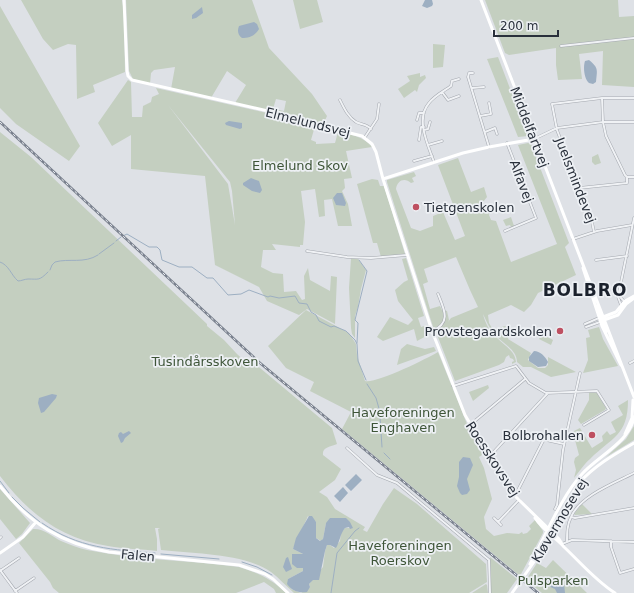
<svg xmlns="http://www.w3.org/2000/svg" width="634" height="593" font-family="'DejaVu Sans',sans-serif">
<rect width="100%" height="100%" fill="#dee1e6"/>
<!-- green -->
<path fill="#c4cfc0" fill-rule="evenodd" d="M21,0H122L124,12L125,72L93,85L95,92L77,99L76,45L68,44L53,50L43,39Z
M126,0H252L269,48L312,94L327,116L323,125L290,115L235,103L246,85L227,71L211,98L171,89L175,67L154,70L151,73L150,84L133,79L129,71ZM276,99L286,101L284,111L273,109Z
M293,0H317L323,22L300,29Z
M485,0H618L619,17L634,16V87L602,85L603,51L579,54L582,79L558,80L556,65V48L509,55L505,53Z
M0,6L80,146L69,161L16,124L0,108Z
M433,44L445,45L443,67L433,68Z
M498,57L528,136L518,137L487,59Z
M420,73V77L425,75L426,78L419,85L417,92L415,90L404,98L398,89L410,81L407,76Z
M128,80L131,82L132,117H142L143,106L151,102L152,97L159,94L156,88L289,118L315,126L311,140L316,142V144L335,143L338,132C352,135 363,136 372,147L346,151L352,178L344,179L345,188L342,191L348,204L352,226H338L332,199L324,200L325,216L319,217L315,189L301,191L305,222L303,245H300V247L272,244L276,250H263L261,267L273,273L283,274L284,292L296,291L302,300L305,299L304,276L308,268L310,280L330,291L331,276L337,277L335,324L307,309L299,315L267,301L259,287L215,265L205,176L131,169V135L112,146L98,123ZM168,105L230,182L232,191L235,225L228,184Z
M0,132L31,157L207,324V326L224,340L237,354L250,366L254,363L332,428L337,444C330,447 322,447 323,455L341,469L335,480L319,492L327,497L335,509L365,527L363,530L367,532L383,504L394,488L417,504L486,564L487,582L469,593H294C286,586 279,578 271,572C244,553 194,554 161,550L158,529L160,528H155L157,539V551C141,549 124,549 108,546C61,539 28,513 0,476ZM308,516L316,522V538L321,541L323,539L326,523L353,528H345L341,532L340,541L334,548L330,545H327L325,551L323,567L309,584L310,587L301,593L291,589L288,579L303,571V568L293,564L292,554L302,555L303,554L293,549Z
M528,143L531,144L569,243L565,247L576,275L538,293L531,305L524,312L511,305L488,315L489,323L493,330L505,326L511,331L508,339L531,353L528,360L538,368H545L548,365V357L576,372L551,377L531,367H523L517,362C517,350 504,344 496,336C490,330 487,322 483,314C485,323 490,332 497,338C505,346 515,351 516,362L512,364V362L514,361L513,359L510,358L509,355L506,357L504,362L499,365L455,381L436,332L435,333L387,182V180L414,172L416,176L412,178L414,182L411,183C405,177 397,180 396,189L411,228L420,231L433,226V216L443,212L455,240L465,236L438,165L458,158L471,192L484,187L487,197L483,202L486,208L491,209L489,215L491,220L496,221L511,262L557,244L518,145ZM456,257L470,290L478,307L451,318L448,322L449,320L447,311L442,310L440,306L430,309L423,284L428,282L424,269Z
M598,154L601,163L595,165L592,162V157Z
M372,179L378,180L380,186H384L405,254L381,257L377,243H373L357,184Z
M511,217L514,226L511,227L510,225L506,226L503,220Z
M351,258L358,259L366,270L361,289L358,307L355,316V338L352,334L351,328L349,288Z
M406,258L424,316L418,318L421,327L428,325L430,334L417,341L414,329L383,341L377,337L390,317L408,325L413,320L398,301L395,290L404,282L408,280L402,259Z
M306,310L349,333L356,344L357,355L365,381C376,384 426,359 438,352L467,424L485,453L479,457L484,468L492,499L484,517L486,529L494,536L507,533L519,534L522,532L523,534L527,533L531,529L529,526L535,520L543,531V533L520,576L342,429L351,412L310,391L314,382L286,368L268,346Z
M599,327L603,339L618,366L583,373L588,360L586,338L590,337L588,330Z
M542,334L553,340L551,345L539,339Z
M407,344L425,349L434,347L436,351L397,365L401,349Z
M488,385L489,388L473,401L469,392Z
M589,392H595L597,393L606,408L605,410L581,424L578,420L589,400Z
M628,400C628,436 612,437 590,459C584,464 579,472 574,478L576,470L574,462L575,458L579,455L575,440L570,438L572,432L580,428L592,448L603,441L602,436L607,431L610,435L616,432L611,422L623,415L618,406Z
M634,426V440L606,457L626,439Z
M0,489L30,523L22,534L16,539L0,519Z
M582,504L592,514L575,515L574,514Z
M33,529C43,528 53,537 61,541C69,544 78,548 87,550C137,560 188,560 239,567C258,573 272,579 286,593H276L274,589L264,582L236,593H59L53,588L50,582L19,543Z
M490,557L517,579L507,593H491Z
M553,560L587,593H542L526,580L537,563L546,568Z
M486,584L487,585L488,593H472Z"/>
<!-- water -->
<path fill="#9dafc2" d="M425,0H432L433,4L432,6L427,8L422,6Z
M202,7L203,13L196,18L192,19V15Z
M254,22L257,24L259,29C255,36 249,38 242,38C238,35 237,31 239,26Z
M589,60C599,68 597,70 596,82L593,84L589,83C584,79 583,67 585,61Z
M229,121L242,123V128L240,129L226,125L225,123Z
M251,178L259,181L262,190L260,193L252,191L243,185V183Z
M337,193H342L346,203L345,206L336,205L333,198Z
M534,351C540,351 545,356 548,362L546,366L538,367L529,361V357Z
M52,394L57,395L56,398L44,412L41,413L38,403L39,398Z
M129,431L131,433L125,438L123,442L121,443L118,436L119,433L121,432L123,434Z
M463,457L470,458L473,465L467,479L470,490L467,494L462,495L460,493L457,486L459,477V462Z
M356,474L362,480L351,491L345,485Z
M343,487L348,493L340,502L334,496Z
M309,516H312L316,522V538L320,541L323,539L326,523L330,518H346L350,522L353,528L350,529L349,527L345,528C340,534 340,541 336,548L330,545H327L325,551L319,580H313L309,584L310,587L307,592C298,593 292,591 287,584L288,579L303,571V568H297L292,564V554H303L293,549L296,538Z
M288,557L292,569L286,572L283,567L286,558Z
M549,577L562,581L564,583L565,593H557L555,589L548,586L546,579Z"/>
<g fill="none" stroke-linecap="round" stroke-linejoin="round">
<!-- stream -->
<path stroke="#9dafc2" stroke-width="1" d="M123,236L127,234L149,247H157L160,250L162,260L179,267H192L207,278H213L228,295L241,294L249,290L268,297L270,296L279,298L295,296L299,303L307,304L311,312L316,315L319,321L331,327L334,326L346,331L355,340L357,344L358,361L366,380
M116,241L121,237
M99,254L114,243
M0,262C9,265 11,275 18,281C21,281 25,279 28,279C39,279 39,281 48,272
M50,270L52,265L55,262C69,258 84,264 98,255
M357,343L358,323L355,320L367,271L359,260
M367,384L376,398L380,412
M380,417L382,447
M384,453L390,459
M0,481L9,493
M12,497L23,508L40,522
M42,523C78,548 113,550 155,553
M161,554L219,559
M242,562L257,567L272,575
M331,593L337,553L355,531L359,528"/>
<defs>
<path id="street" d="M561,46L634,38
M473,73H469L468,77L489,147
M472,88L484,87
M442,92L448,100L459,96
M602,98L603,122L606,136L625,175L627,177H634
M340,100C344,108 348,117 356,122C362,125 367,124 371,129
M480,116L491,114L489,103
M417,120L419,113H424
M424,130L428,129L430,122
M485,132L495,128L497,134
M365,137L377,119L379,104
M534,139L557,128L603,122H634
M419,140L421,127H424
M428,145L442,141
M414,161L432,156
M434,162C428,145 415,119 429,103C434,96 444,91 451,86L452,81L459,79
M579,188L627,183V177
M505,231L536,218L507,143
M594,232L592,222L557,130L552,104L602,98H634
M573,239L597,231L632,225
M307,251L347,257L371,258L407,255
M596,260L627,256
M620,293L621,298L625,302
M621,305L618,297L634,218
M585,324L599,318
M586,327L600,322
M432,331C452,323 444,309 438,294
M630,363L634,361
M453,386L516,366L529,383L546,393L597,391L609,410L584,425
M470,425L525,379
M347,448L377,475L397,483L489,560L490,593
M490,456L548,393
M515,496L543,441L546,440L564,444
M555,509L557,505L563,450L580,373
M571,517L575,518L634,508
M494,518L501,525
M498,522L519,500
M0,538L1,537
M611,541V547L620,573L634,569
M567,542C567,533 567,525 571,517C580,496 614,483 634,473
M562,544L572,540L634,542
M0,570L17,593
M0,571L19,558
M15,591L34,578"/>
</defs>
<!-- street casing -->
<use href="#street" stroke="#a4a8af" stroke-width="3"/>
<!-- street -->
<use href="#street" stroke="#f0f2f5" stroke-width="2"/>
<!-- secondary -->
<path stroke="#fff" stroke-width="3" d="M124,0L127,71L128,76L132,80L290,116L310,123L362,136L372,144L376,152L383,179L432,331L465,415L485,449L515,496L559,539L562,544
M481,0L634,397
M383,179L463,153L489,147L534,139
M583,268L602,326L621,365
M597,306L603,319
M603,317L616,312L625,301L634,296
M602,320L607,331
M604,320L618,315L626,304L634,298
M625,434L632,418L633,400
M0,486C29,523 62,544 109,552L239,565L265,574L273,579L288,593
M535,518C543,530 555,537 564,547C581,563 596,581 615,593
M0,553L23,537L36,522
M530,564C545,537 561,497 582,474C598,456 630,442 634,417
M512,593L536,559L578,484C594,466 613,455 634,443"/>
<defs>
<path id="rail" d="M0,122L260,363L538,593"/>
</defs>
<!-- rail casing -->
<use href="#rail" stroke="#7a818e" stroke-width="2.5"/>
<!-- rail -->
<use href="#rail" stroke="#edf0f4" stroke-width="1" stroke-dasharray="3" stroke-linecap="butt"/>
</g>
<!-- markers -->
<g fill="#be5061" stroke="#edf0f4" stroke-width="1.5">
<circle cx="416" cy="207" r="4"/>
<circle cx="560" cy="331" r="4"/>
<circle cx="592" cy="435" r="4"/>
</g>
<g text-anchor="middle" stroke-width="3.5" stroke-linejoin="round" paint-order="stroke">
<!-- street labels -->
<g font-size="13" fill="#29303b" stroke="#edf0f4">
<text transform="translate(308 122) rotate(14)" y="5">Elmelundsvej</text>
<text transform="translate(530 127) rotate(69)" y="5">Middelfartvej</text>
<text transform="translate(576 180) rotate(69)" y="5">Juelsmindevej</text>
<text transform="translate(522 181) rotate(69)" y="5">Alfavej</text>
<text transform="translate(493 459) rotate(57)" y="5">Roesskovsvej</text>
<text transform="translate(559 520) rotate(-59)" y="5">Kløvermosevej</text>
<text transform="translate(138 555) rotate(5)" y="5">Falen</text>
</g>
<!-- park labels -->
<g font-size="13" fill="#3e5538" stroke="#edf0f4">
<text x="300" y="170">Elmelund Skov</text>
<text x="205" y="366">Tusindårsskoven</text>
<text x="403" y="417">Haveforeningen<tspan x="403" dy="15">Enghaven</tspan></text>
<text x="400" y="550">Haveforeningen<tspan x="400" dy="15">Roerskov</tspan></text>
<text x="553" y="585">Pulsparken</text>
</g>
<!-- poi labels -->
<g font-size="13" fill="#29303b" stroke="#edf0f4" text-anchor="end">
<text x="424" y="212" text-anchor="start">Tietgenskolen</text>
<text x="552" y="336">Provstegaardskolen</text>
<text x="584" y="440">Bolbrohallen</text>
</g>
<!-- district labels -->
<g font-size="17" font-weight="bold" letter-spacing="1" fill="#1b212c" stroke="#edf0f4">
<text x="585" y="296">BOLBRO</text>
</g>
</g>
<!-- scale -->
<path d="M494 30v6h64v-6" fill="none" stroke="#29303b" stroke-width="2"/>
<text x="500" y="30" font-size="12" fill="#29303b" stroke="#edf0f4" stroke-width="3" paint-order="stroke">200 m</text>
</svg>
